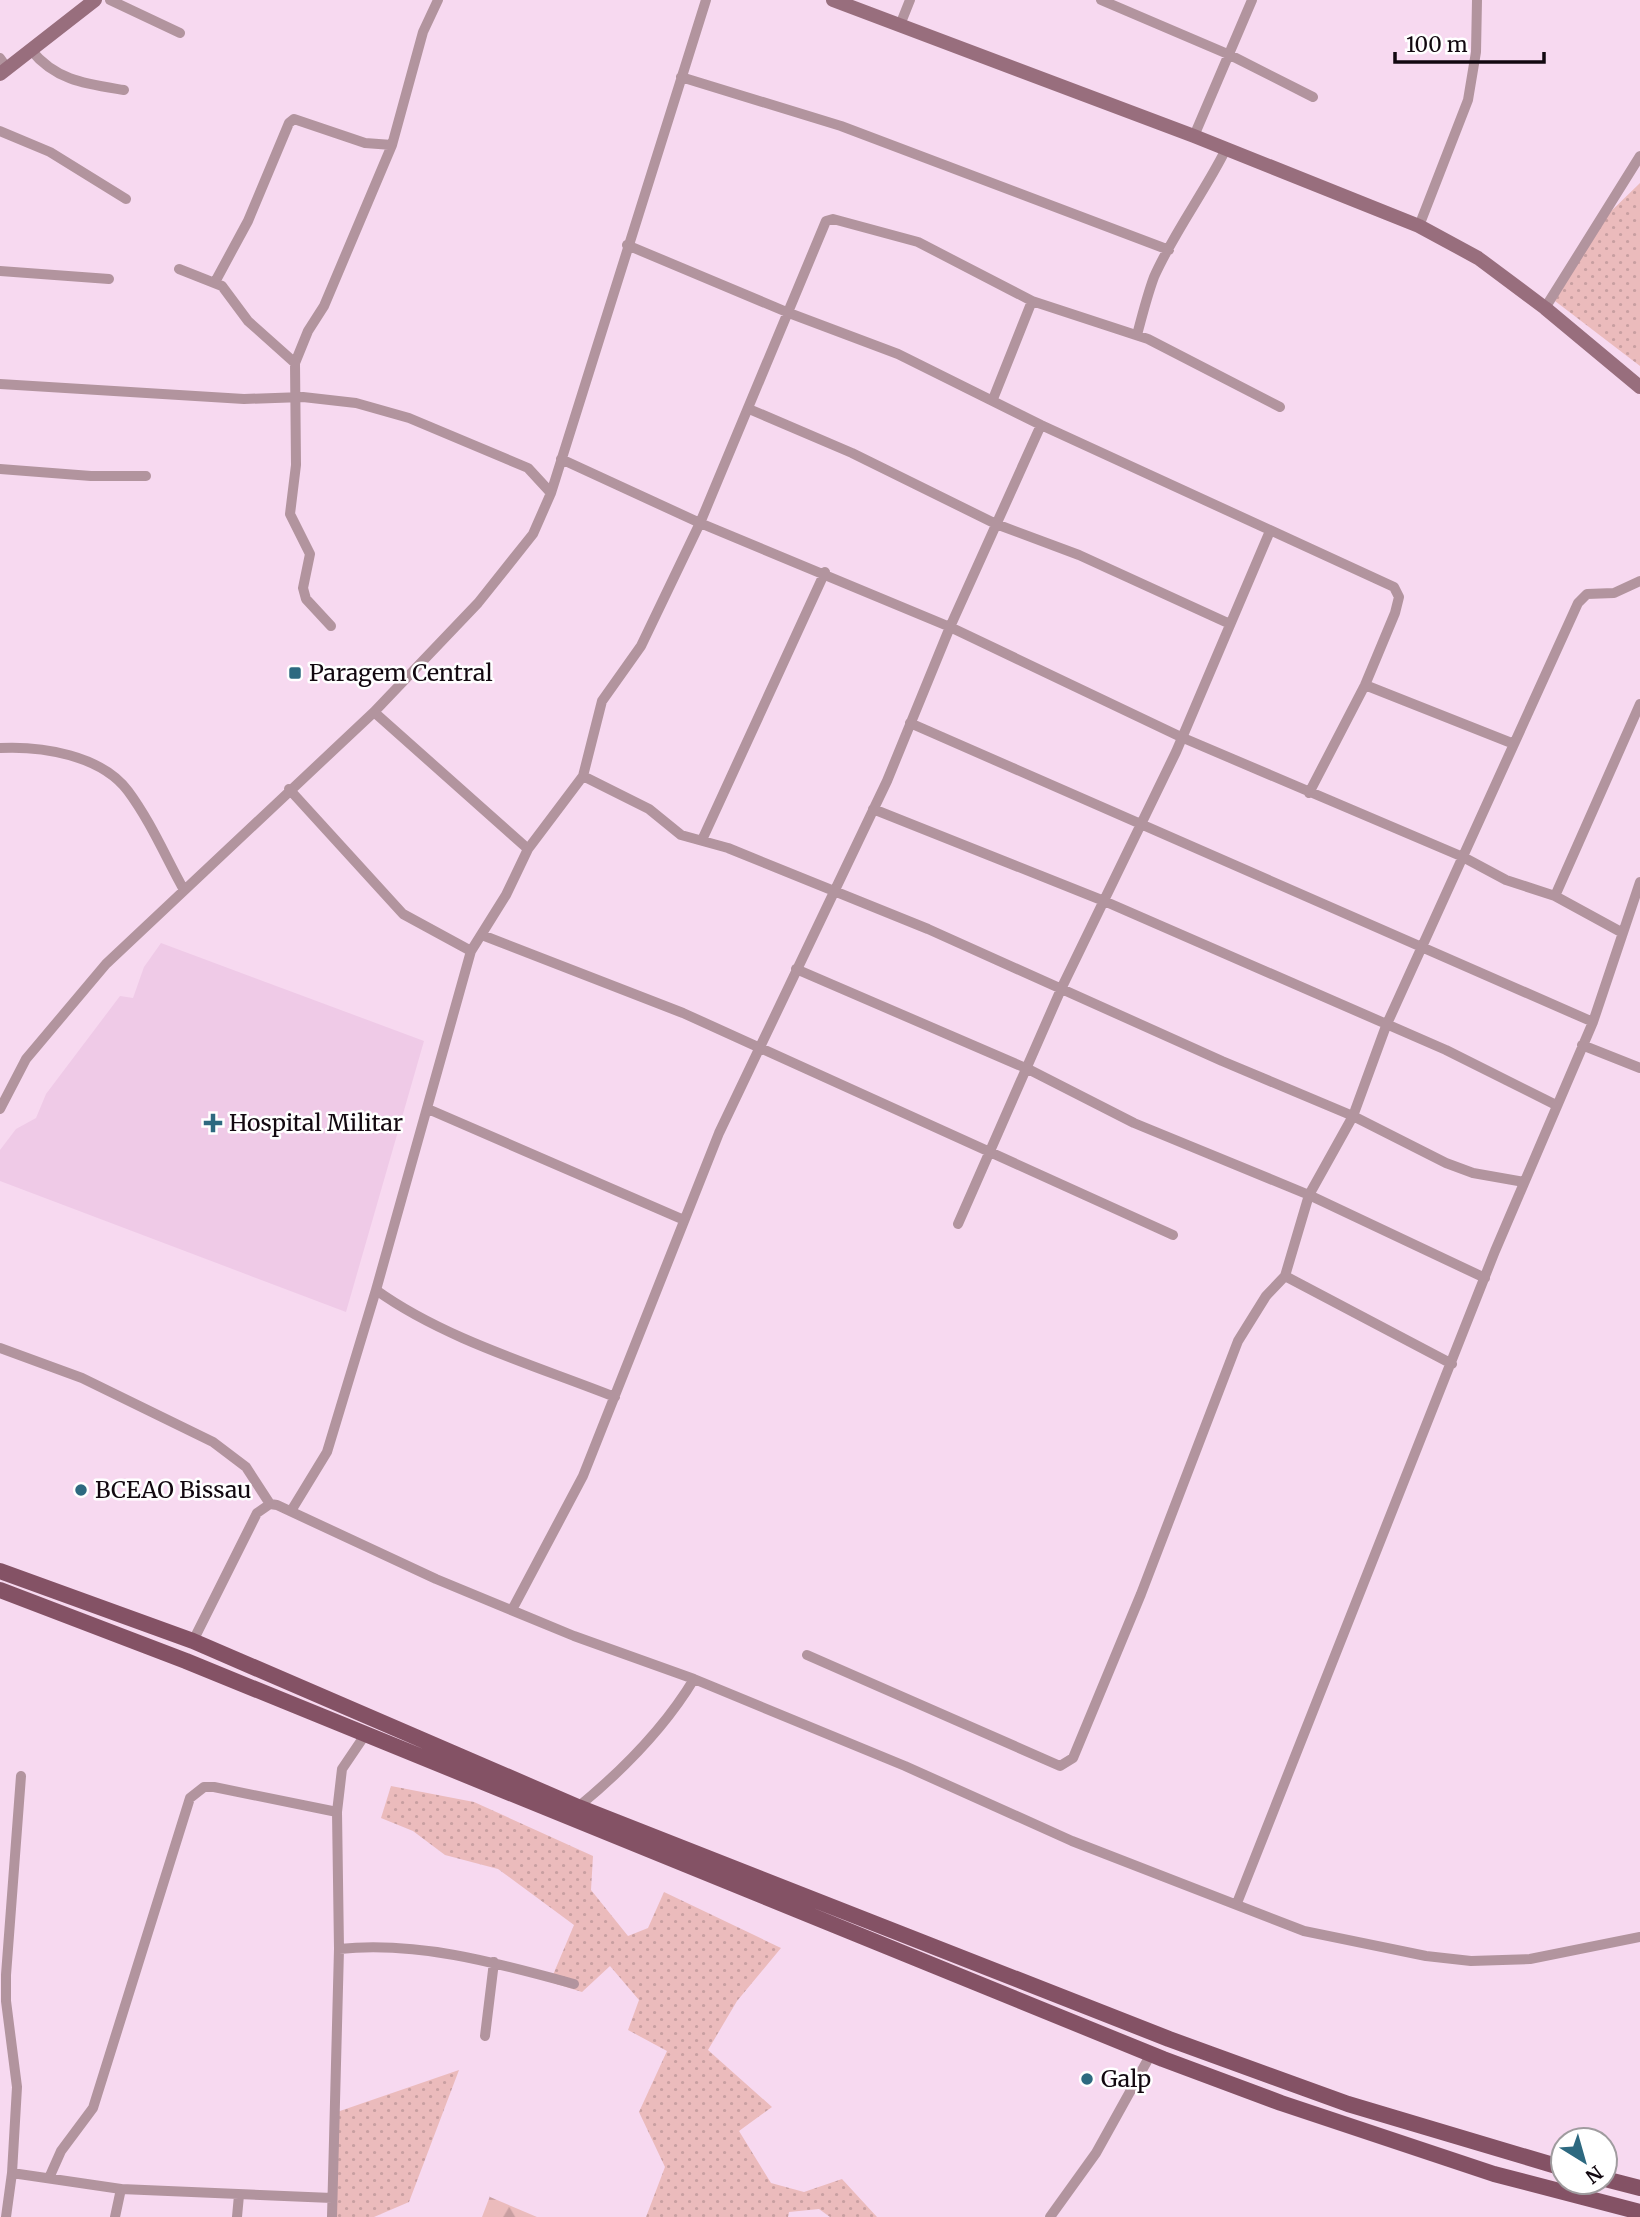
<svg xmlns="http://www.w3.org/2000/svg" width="1640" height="2217" font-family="Merriweather,serif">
<defs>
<pattern id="grass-dots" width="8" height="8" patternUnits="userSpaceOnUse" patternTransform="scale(1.75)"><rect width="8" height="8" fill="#ebbbbc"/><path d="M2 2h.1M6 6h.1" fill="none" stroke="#c89fa1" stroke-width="1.8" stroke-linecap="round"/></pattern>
<pattern id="forest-firs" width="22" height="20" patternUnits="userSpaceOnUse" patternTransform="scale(1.75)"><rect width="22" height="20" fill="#ebbbbc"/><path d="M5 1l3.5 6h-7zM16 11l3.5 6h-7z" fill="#c89fa1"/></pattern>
</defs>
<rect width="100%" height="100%" fill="#f7d9f0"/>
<!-- built -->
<path fill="#efcae7" d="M161,943L424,1041L346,1312L0,1181V1150L16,1129L36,1118L46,1094L120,996L133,998L144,967Z"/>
<!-- grass -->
<path fill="url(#grass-dots)" d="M1640,183V366L1555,301L1603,219Z
M391,1786L474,1802L593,1856L591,1890L628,1936L648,1928L664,1892L781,1948L737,2001L708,2050L772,2107L739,2131L771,2183L804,2192L842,2179L877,2217H830L819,2209L789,2212L788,2217H646L665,2167L639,2112L667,2051L628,2030L639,2000L610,1966L582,1992L550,1982L574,1925L498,1869L445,1855L413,1831L381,1818Z
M459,2070L409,2202L374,2217H332L337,2112Z"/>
<!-- forest -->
<path fill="url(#forest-firs)" d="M490,2196V2197L537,2217H482Z"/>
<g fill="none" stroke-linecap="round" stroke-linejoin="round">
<!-- street -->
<path stroke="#b2949e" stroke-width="10" d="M110,0L180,33
M1101,0L1230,55L1313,97
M900,25L910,0
M31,50C56,81 87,84 124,90
M0,58L7,68
M681,77L841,126L1169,250
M0,131L50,152L126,199
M1194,136L1252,0
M1419,226L1468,100L1476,52L1477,0
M627,245L789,313L898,354L1041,425L1394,587L1399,597L1395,613L1365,685L1309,793
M179,269L222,286L248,321L295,363
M0,271L109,279
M215,282L248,221L289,123L294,119L365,143L392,145L423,32L438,0
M1545,308L1640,156
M1137,335C1142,316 1147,296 1154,277C1174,232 1204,193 1226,149
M0,384L244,399L303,397L356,403L409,418L528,468L551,493
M993,399L1032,301
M749,409L852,453L996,524L1079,555L1230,624
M561,459L700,523L950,627L1181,737L1463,857L1506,880L1555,896L1621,932
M0,469L91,476H146
M331,626L306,599L303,588L310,554L290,514L296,465L295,363L308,331L324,306L392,145
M1365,685L1514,744
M374,712L528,849
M910,723L1593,1022
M0,748C42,746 101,755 128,791C151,822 166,858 184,890
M583,776L649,809L681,835L728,848L928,929L1222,1061L1353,1116L1446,1163L1473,1173L1524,1182
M289,789L403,914L471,951
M873,809L1104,901L1446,1050L1556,1105
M702,840L825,572
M1555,896L1640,704
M482,935L683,1013L1173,1235
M796,969L1028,1069L1134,1123L1309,1195L1485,1278
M1582,1045L1640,1068
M0,1109L26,1059L106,964L374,712L478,603L533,534L551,493L706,0
M428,1109L684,1220
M958,1224L1062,987L1176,752L1270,531
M1285,1276L1452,1364
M376,1290C444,1339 537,1366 615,1397
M0,1348L82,1378L213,1442L246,1467L270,1504
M291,1511L327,1452L376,1290L471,951L506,895L528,849L583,776L602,701L641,646L700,523L826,221L833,219L918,242L1032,301L1148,339L1280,407
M513,1608L583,1476L719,1133L887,781L950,627L1041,425
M193,1641L257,1513L270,1504L277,1505L436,1579L574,1636L694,1679L905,1766L1072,1841L1304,1931L1426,1956L1471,1961L1530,1959L1640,1937
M807,1655L1060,1766L1073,1758L1141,1594L1238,1341L1266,1296L1285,1276L1309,1195L1353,1116L1386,1026L1578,603L1587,594L1614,593L1640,581
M21,1776L6,1975V2001L17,2087L12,2173L121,2189L332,2198
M578,1807C623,1770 664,1729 694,1679
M1237,1903L1495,1251L1593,1022L1640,882
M339,1949C420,1941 497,1963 574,1984
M485,2036L494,1962
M49,2178L61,2151L93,2108L190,1798L204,1787H214L337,1812
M6,2217L12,2173
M115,2217L121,2189
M237,2217L239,2195
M332,2217L339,1949L337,1812L342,1769L365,1735
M1050,2217L1096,2153L1151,2054"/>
<!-- secondary -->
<path stroke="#986e7d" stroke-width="14" d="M833,0L1194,136L1419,226L1478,258L1545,308L1640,387
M0,74L95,0"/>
<!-- primary -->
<path stroke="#845265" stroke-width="16" d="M0,1571L193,1641L578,1807L1169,2039L1348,2104L1563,2168
M0,1590L186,1661L1163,2059L1281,2103L1494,2174L1640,2212
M1605,2179L1640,2188"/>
</g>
<!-- markers -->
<g fill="#2d6980" stroke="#fff" stroke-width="2.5">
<rect x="288" y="666" width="14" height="14" rx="3.5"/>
<path d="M209.5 1112.5h7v7h7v7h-7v7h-7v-7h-7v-7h7z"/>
<circle cx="81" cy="1490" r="7"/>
<circle cx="1087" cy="2079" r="7"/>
</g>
<g text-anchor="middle" stroke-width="5" stroke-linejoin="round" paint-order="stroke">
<!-- poi labels -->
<g font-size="23" fill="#120810" stroke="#fff" text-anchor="start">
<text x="309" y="681">Paragem Central</text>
<text x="229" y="1131">Hospital Militar</text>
<text x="95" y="1498">BCEAO Bissau</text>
<text x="1101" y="2087">Galp</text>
</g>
</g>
<!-- north arrow -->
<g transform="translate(1584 2161) rotate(143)"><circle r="33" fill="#ffffff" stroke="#a09c9f" stroke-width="2"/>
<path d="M0-5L12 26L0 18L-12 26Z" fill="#2d6980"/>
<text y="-10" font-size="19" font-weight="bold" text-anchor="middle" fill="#120810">N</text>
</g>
<!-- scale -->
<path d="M1395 52v10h149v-10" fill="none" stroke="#120810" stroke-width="3.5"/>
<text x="1406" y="52" font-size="21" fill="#120810" stroke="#ffffff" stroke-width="5" paint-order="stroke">100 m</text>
</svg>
